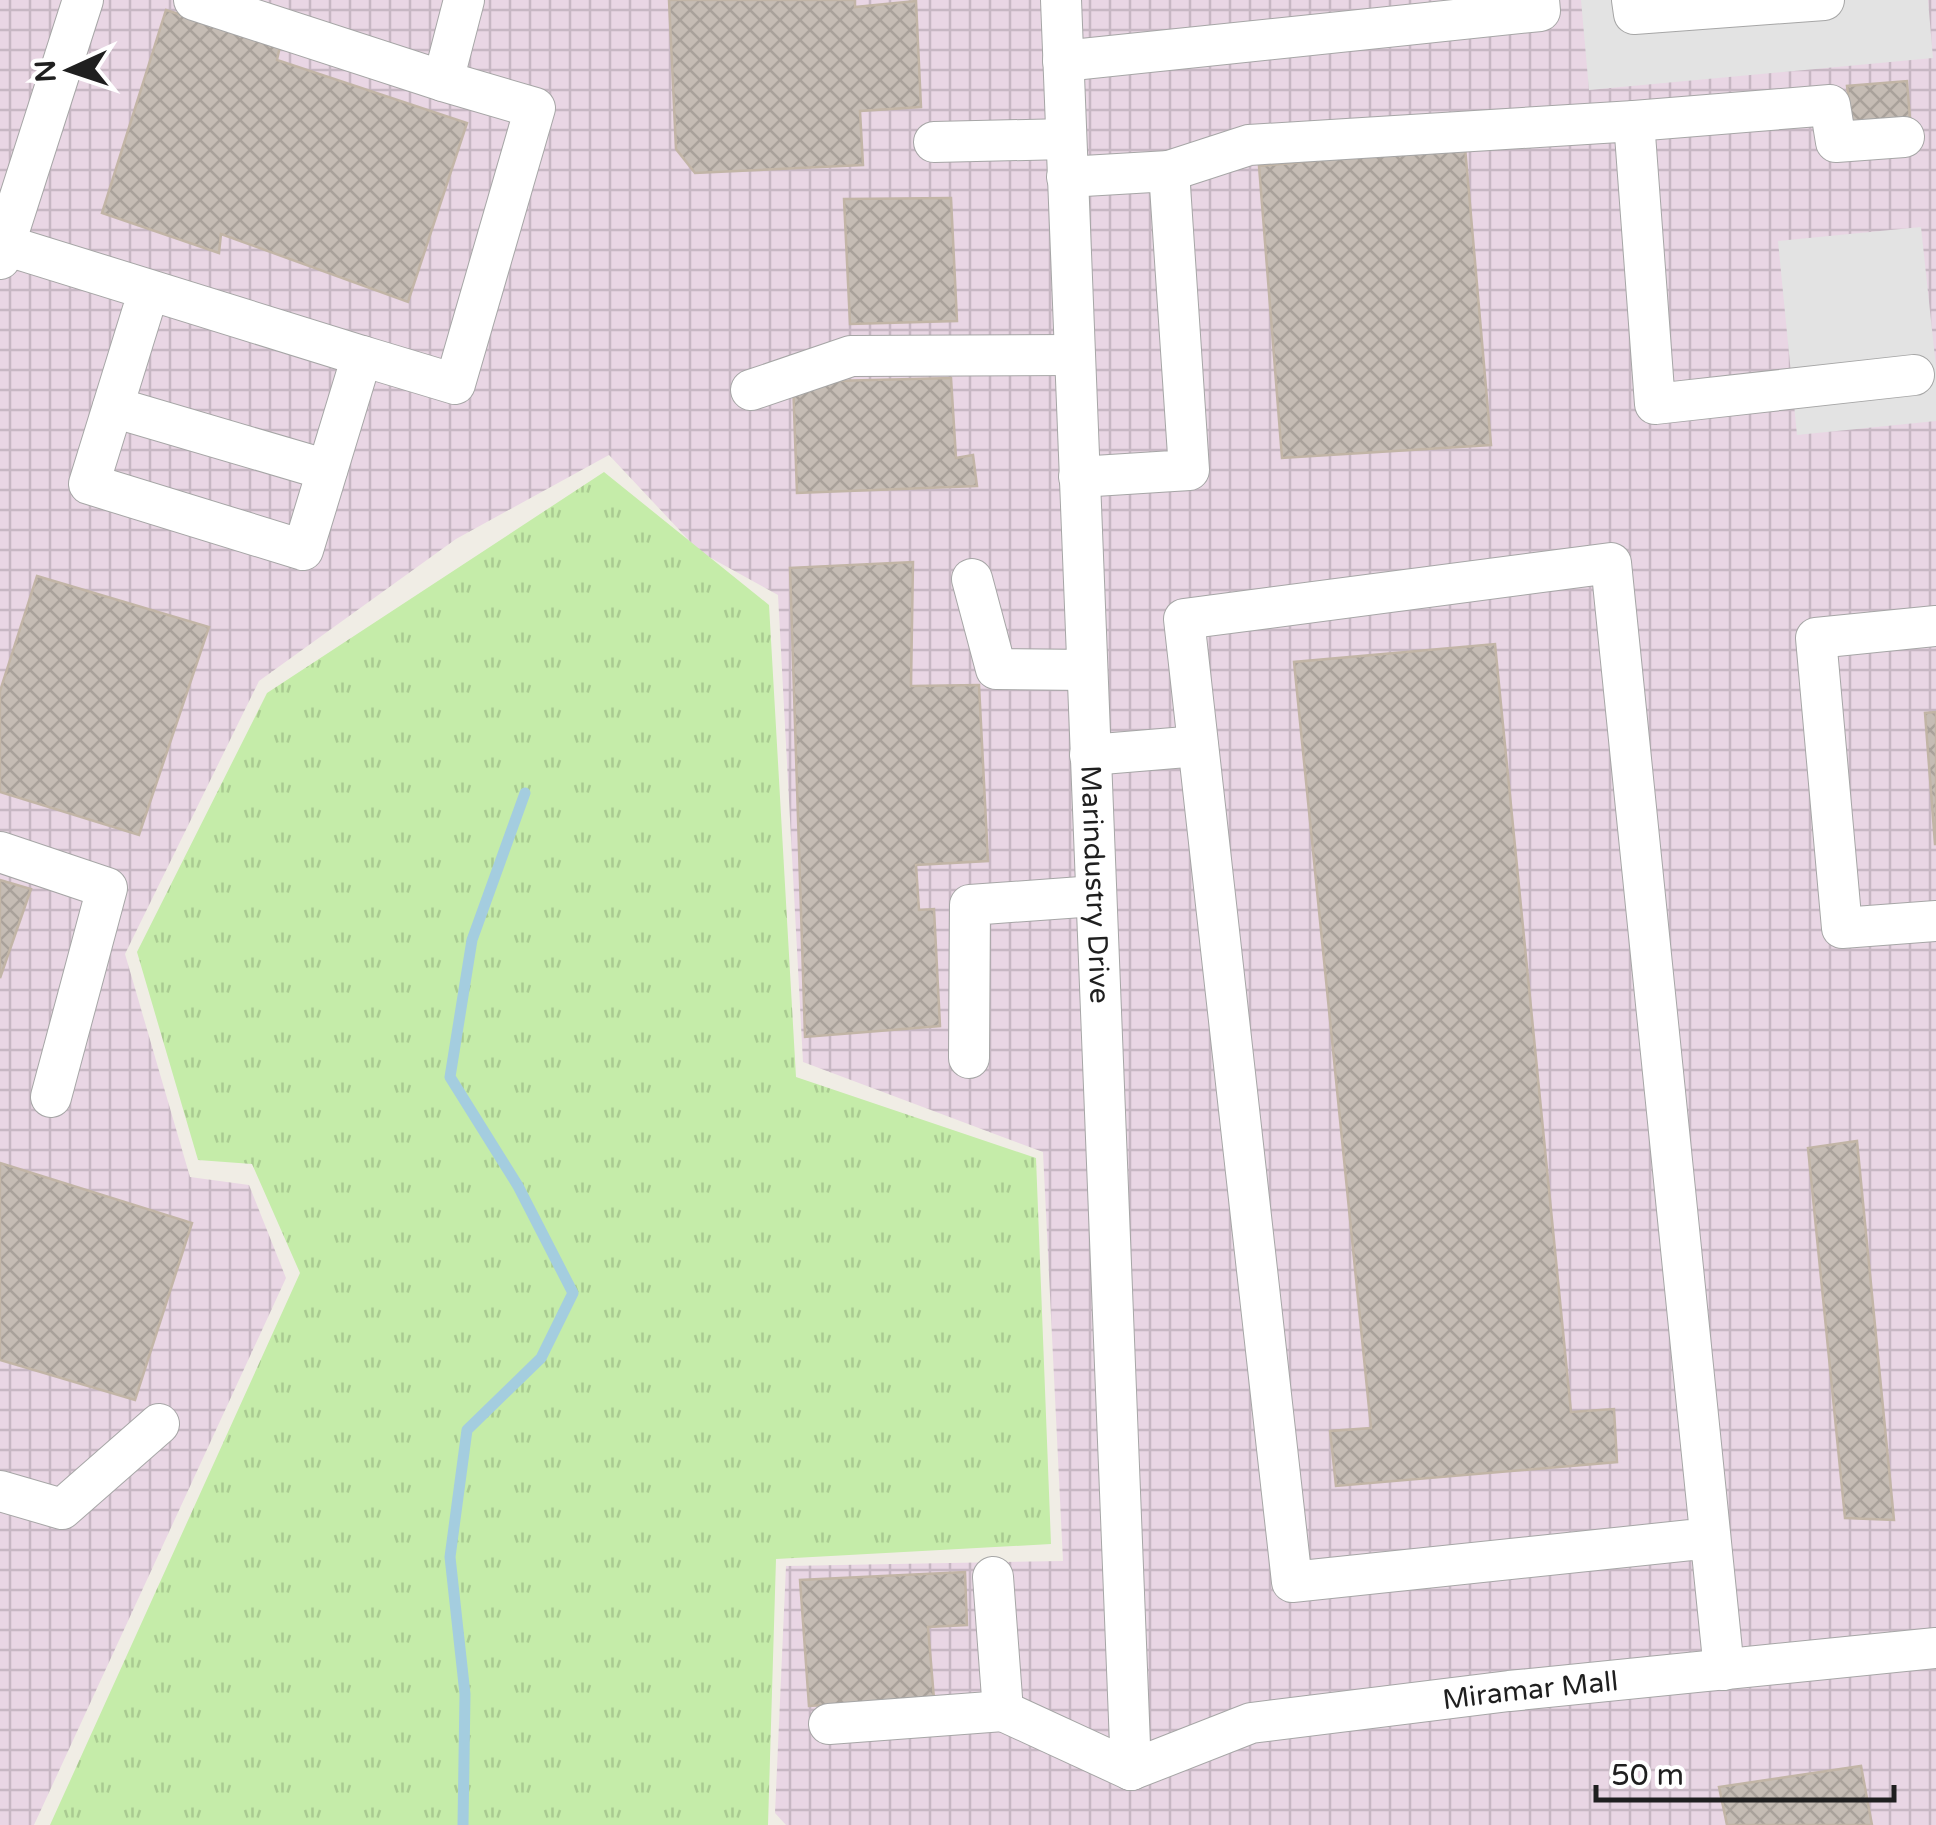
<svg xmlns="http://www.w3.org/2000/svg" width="1936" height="1825" font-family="'Varela Round',sans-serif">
<defs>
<pattern id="industrial-grid" width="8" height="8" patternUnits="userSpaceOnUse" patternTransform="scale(2.5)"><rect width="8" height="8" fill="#e9d6e4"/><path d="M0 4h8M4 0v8" fill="none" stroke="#c7b7c3"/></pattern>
<pattern id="grass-tufts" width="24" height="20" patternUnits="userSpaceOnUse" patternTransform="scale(2.5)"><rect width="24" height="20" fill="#c5eca9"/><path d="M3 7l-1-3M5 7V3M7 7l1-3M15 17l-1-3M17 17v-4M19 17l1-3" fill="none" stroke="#a9ca91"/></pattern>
<pattern id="building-cross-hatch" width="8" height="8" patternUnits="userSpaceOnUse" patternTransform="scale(2.5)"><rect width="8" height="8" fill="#c5bcb4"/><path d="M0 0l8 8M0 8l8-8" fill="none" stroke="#a9a19a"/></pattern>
</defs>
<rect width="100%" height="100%" fill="#f0ede5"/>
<!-- industrial -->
<path fill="url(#industrial-grid)" d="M0,0H1936V1825H786L775,1813L786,1566L1063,1561L1043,1152L803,1062L778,595L700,552L609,455L456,539L259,681L125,954L190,1177L249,1185L286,1278L34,1825H0Z"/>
<!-- grass -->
<path fill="url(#grass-tufts)" d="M604,472L769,605L796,1077L1036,1158L1051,1544L776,1559L768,1825H50L300,1273L252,1164L198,1160L137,952L267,693Z"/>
<!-- parking -->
<path fill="#e3e3e3" d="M1581,0H1928L1933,58L1589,90Z
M1921,227L1936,367V421L1797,435L1778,241Z"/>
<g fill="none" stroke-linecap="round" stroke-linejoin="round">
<!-- stream -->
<path stroke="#a4cddf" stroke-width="11" d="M463,1825L465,1694L450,1557L467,1430L541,1358L573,1293L518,1186L450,1077L472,940L525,793"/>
</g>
<!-- building -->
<path fill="url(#building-cross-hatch)" stroke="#c2b5a6" stroke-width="2.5" d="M669,0H855V7L916,1L921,107L860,111L863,165L695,173L676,149Z
M166,10L280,46L277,60L467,123L408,302L221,234L219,253L102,213Z
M1907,81L1910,119L1852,125L1847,86Z
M1465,147L1491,445L1282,458L1259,166Z
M951,198L957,321L850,324L844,199Z
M951,378L956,458L973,455L977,486L797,493L793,382Z
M913,562L911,686L979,685L988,861L916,865L919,910L934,909L940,1026L805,1037L790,568Z
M37,576L209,627L139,835L0,792V691Z
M1495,644L1571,1412L1614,1409L1617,1462L1336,1486L1330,1431L1371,1428L1294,662Z
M1936,712V844H1935L1925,713Z
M0,880L31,889L0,978Z
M1857,1141L1894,1520L1845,1518L1808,1148Z
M0,1163L192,1223L135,1400L0,1360Z
M965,1572L967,1625L928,1627L934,1699L809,1706L800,1580Z
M1861,1766L1872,1825H1727L1719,1787Z"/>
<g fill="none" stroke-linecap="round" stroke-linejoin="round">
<defs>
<g id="minor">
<path d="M194,0L443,81L464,0"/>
<path id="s1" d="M1061,0L1131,1770"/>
<path d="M1632,0L1634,14L1824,0"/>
<path d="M1063,61L1540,11L1539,0"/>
<path d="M1634,121L1830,105L1836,142L1904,137"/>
<path d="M934,142L1066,139"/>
<path d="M1169,171L1249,145L1634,121L1655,404L1914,375"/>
<path d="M1067,177L1169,171L1189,470L1079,477"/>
<path d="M0,244L5,245L362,356L303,550L89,484L149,290"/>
<path d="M0,259L83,0"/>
<path d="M362,356L455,384L535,108L443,81"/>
<path d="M751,390L851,356L1074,355"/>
<path d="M113,407L327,470"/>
<path d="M972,579L996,669L1087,670"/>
<path d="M1936,626L1816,638L1842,928L1936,921"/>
<path d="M1090,755L1198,746"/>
<path d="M0,852L107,888L51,1097"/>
<path d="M969,1058L970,905L1095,896"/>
<path d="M0,1491L62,1509L159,1424"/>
<path d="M1710,1538L1292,1582L1184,619L1611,563L1724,1670"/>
<path d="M993,1577L1003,1711L1131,1770"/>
<path d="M829,1724L1003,1711"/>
<path id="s2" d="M1131,1770L1251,1723L1509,1691L1936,1648"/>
</g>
</defs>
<!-- minor casing -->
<use href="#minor" stroke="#a6a6a6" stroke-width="42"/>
<!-- minor -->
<use href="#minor" stroke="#fff" stroke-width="40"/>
</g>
<g text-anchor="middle" stroke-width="8" stroke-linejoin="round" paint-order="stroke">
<!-- street labels -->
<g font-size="28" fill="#1f1f1f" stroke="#fff">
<text dy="10" stroke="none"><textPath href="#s1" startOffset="885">Marindustry Drive</textPath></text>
<text dy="10" stroke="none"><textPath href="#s2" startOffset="410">Miramar Mall</textPath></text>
</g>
</g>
<!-- north arrow -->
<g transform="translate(70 70) rotate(267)" stroke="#ffffff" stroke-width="8" paint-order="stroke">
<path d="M0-8L18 38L0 25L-18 38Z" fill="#1f1f1f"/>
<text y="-15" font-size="28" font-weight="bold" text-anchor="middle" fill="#1f1f1f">N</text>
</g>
<!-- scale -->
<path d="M1596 1785v15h298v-15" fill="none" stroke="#1f1f1f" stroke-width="5"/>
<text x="1611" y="1785" font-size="30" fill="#1f1f1f" stroke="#ffffff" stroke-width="8" paint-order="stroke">50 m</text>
</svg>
